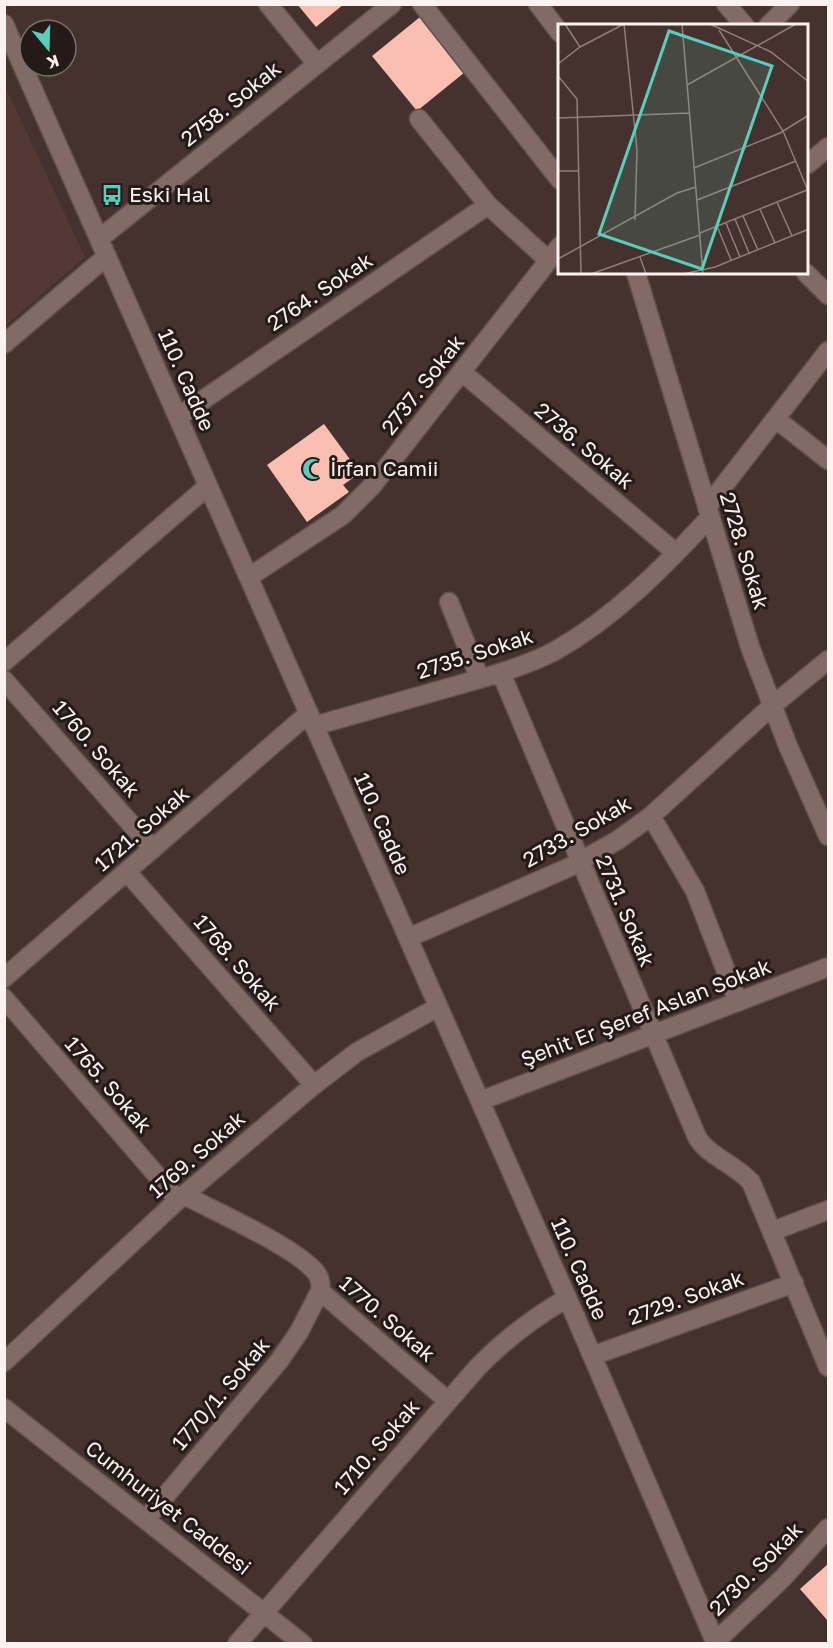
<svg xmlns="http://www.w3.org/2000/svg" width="833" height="1648" font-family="'Golos Text',sans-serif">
<rect width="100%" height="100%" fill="#45312d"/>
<!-- built -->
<path fill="#533833" d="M4,84L85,257L5,326H4Z"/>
<!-- building -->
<path fill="#fabeb2" d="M297,4H344L316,27Z
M420,17L465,72L417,111L372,56Z
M324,424L360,473L343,485L349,492L307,522L267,465Z
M828,1564V1621L800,1589Z"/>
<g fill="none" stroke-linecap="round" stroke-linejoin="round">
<defs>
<path id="minor" d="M268,4L317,64
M422,4L560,180
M538,4L560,33
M726,4L745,26
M4,24L576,1318L716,1644
M768,26L790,4
M419,119L488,205L548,260
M808,164L828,147
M99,239L392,4
M636,273L750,647L788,746L828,836
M806,273L828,295
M4,344L107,256
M462,372L676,553
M178,417L488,205
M776,419L828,460
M707,507L828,351
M249,577L343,515L372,486L560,246
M449,602L480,679
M4,662L208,486
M501,673L697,1137C708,1156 736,1165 751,1182L828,1367
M4,680L153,849
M314,726C360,713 405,700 451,687C486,677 522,668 555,651C615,617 664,567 710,517
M651,816L695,891L738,1002
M127,872L314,1085
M408,938L572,866L618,840L651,816L772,706L828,660
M4,978L309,713
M4,998L178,1200
M480,1101L828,967
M184,1195C214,1211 300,1249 317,1274C321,1280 321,1285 320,1291L448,1401
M773,1231L828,1210
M592,1356L794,1283
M4,1362L178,1200L314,1085L357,1052L438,1007
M4,1408L303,1644
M146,1519L279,1361L299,1332L320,1291
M715,1642L782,1579L828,1528
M237,1644L477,1368C504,1340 533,1318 567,1298"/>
</defs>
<!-- minor casing -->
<use href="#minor" stroke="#61514e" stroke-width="21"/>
<!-- minor -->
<use href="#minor" stroke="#826b66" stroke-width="18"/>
</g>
<!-- icons -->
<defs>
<symbol id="bus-bare" viewBox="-9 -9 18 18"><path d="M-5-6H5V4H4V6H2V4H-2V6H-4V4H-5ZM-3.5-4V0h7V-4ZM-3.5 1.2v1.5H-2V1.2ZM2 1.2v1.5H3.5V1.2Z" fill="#5bcebb" stroke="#241b19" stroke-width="2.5" paint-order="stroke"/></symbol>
<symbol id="mosque-bare" viewBox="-9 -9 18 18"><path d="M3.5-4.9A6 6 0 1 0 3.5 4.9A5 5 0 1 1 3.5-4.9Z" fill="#5bcebb" stroke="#241b19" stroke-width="2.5" paint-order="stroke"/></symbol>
</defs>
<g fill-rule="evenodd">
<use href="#bus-bare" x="97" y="180" width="30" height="30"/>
<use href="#mosque-bare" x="298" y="454" width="30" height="30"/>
</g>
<g text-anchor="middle" stroke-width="6" stroke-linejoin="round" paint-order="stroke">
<!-- street labels -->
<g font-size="21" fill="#fdf2f0" stroke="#241b19">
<text transform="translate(231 104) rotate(-39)" y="7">2758. Sokak</text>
<text transform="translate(320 292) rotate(-34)" y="7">2764. Sokak</text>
<text transform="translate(186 380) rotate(66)" y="7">110. Cadde</text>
<text transform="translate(423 385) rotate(-52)" y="7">2737. Sokak</text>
<text transform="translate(584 446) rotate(40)" y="7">2736. Sokak</text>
<text transform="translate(744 551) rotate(73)" y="7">2728. Sokak</text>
<text transform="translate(475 654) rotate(-18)" y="7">2735. Sokak</text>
<text transform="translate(96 749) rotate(49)" y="7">1760. Sokak</text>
<text transform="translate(382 824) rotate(66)" y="7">110. Cadde</text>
<text transform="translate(142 829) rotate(-41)" y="7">1721. Sokak</text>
<text transform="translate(577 832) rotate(-30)" y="7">2733. Sokak</text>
<text transform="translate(625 911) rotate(67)" y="7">2731. Sokak</text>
<text transform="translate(237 963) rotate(49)" y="7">1768. Sokak</text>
<text transform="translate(646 1013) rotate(-21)" y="7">Şehit Er Şeref Aslan Sokak</text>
<text transform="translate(108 1085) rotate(49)" y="7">1765. Sokak</text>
<text transform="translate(197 1155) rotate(-41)" y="7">1769. Sokak</text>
<text transform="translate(579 1269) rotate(66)" y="7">110. Cadde</text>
<text transform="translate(686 1298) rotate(-20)" y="7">2729. Sokak</text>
<text transform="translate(387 1319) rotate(41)" y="7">1770. Sokak</text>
<text transform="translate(221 1394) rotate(-50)" y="7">1770/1. Sokak</text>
<text transform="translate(377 1447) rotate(-49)" y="7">1710. Sokak</text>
<text transform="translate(168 1508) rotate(38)" y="7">Cumhuriyet Caddesi</text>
<text transform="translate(756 1569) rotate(-45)" y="7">2730. Sokak</text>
</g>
<!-- poi labels -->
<g font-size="21" fill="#fdf2f0" stroke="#241b19" text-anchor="start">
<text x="129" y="202">Eski Hal</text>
<text x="330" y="476">İrfan Camii</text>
</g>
</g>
<!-- overview -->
<g transform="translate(558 24)">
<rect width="250" height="250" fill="#45312d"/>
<path fill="none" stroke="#8f7e7b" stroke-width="1.5" d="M7,0L22,23M66,0L79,126L77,196M124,0L145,250M152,0L213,28L251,58M161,6L225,107L251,169M0,40L22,23L66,0M0,52L19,75L23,250M129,61L238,0M0,94L131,89M136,144L222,109L251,91M0,147H21M139,176L238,137M219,178L234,212M202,185L217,219M185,192L200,226M177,195L191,229M168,199L182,233M159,202L173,236M142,209L249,166M82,233L88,250M0,235L119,169L138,163M33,250L142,211M125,250L157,243L251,205"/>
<path fill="#5bcebb" fill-opacity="0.15" stroke="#5bcebb" stroke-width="3" d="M111,7L214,42L144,245L41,210Z"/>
<rect width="250" height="250" fill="none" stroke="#fdf2f0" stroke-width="3"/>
</g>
<!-- border -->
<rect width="833" height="1648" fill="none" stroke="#fdf2f0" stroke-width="12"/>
<!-- north arrow -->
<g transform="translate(48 48) rotate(161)"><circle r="28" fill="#241b19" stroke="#7b716f" stroke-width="1.5"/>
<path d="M0-4.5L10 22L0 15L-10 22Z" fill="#5bcebb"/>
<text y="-9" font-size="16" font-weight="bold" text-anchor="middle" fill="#fdf2f0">K</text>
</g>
</svg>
